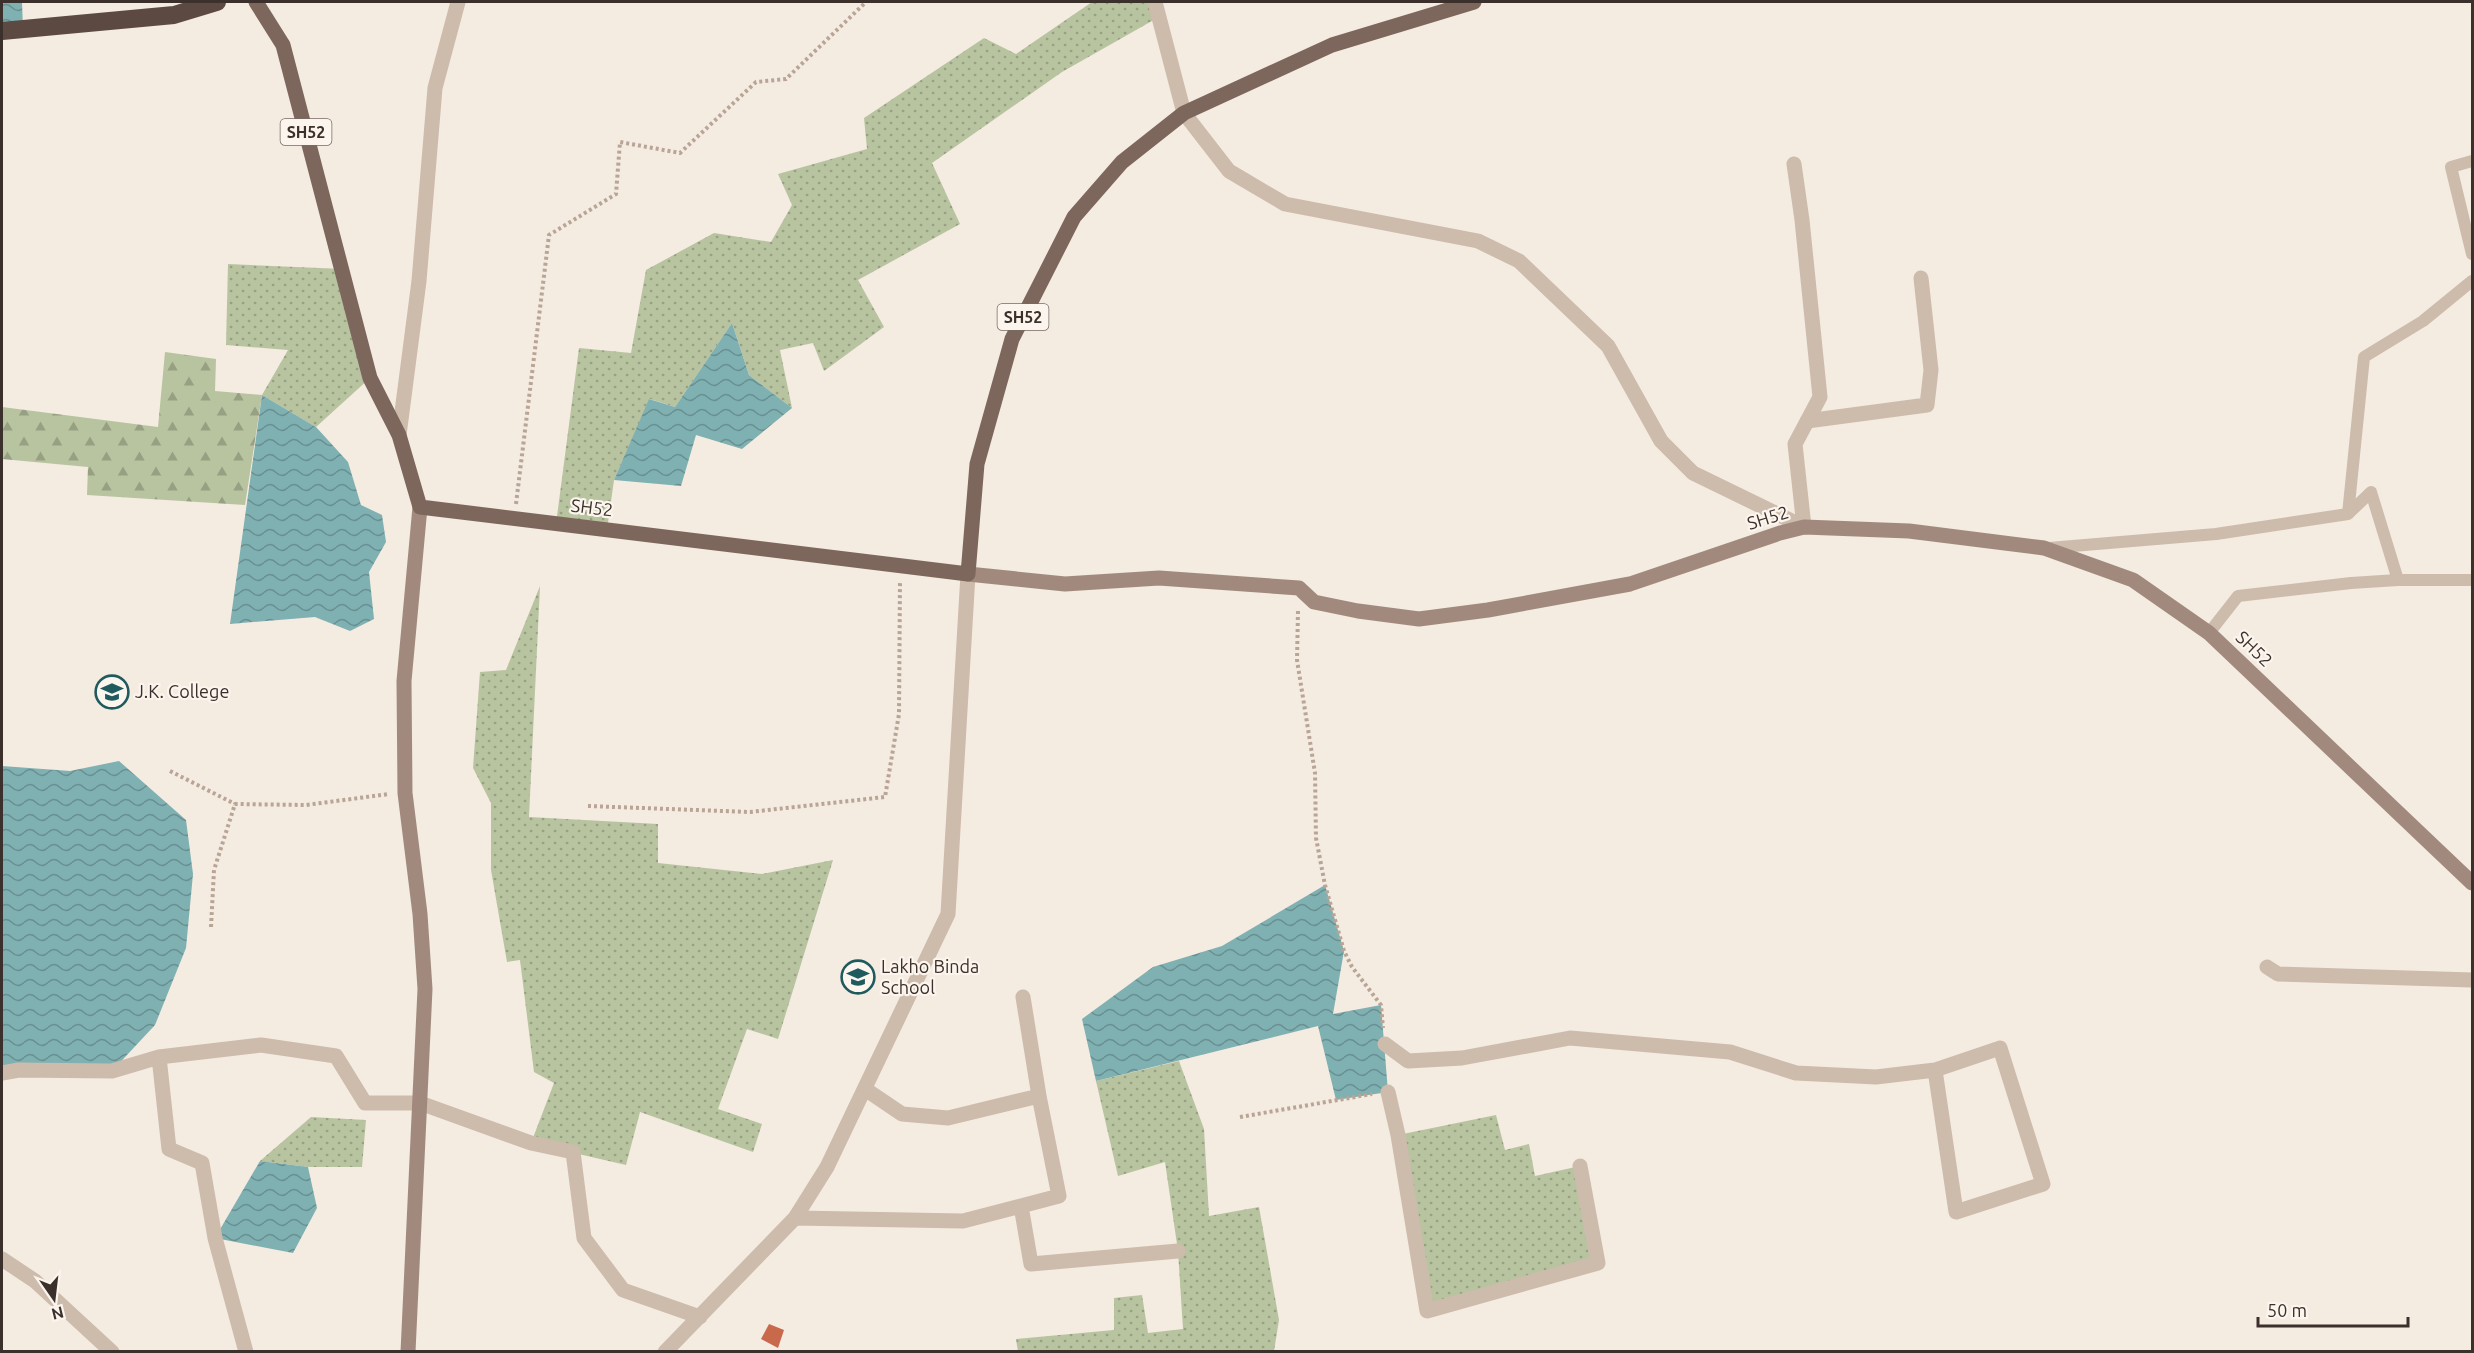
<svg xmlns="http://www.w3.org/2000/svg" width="2474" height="1353" font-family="Ubuntu,sans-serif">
<defs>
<pattern id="grass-dots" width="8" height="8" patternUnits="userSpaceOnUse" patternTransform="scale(1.5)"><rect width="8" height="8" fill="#b8c4a0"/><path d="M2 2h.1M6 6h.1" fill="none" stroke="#97a083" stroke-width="1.8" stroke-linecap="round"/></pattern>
<pattern id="forest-firs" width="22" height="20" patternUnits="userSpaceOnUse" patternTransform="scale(1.5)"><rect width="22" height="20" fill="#b8c4a0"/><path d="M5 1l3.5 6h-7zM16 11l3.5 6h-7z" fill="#97a083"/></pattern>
<pattern id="water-waves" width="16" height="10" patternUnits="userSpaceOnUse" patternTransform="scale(1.5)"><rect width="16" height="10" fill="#7fb0b2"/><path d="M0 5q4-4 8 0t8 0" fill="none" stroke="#699091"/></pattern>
</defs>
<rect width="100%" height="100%" fill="#f4ebe1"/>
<!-- grass -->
<path fill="url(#grass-dots)" d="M1092,2H1155L1159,17L1062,72L932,163L960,224L858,280L884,327L824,371L813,343L780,350L792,408L749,375L732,323L675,407L650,399L614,480L607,530L556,524L579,348L631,353L646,270L714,233L771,242L792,205L778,174L867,149L864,118L984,38L1016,54Z
M228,264L343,269L370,378L316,427L262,395L288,350L226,345Z
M540,586L529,817L658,824V863L762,874L833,860L778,1039L747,1029L718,1109L762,1124L753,1152L640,1112L626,1165L531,1143L554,1083L534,1072L520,960L507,962L491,870V803L473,768L480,672L506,670Z
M1179,1061L1204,1129L1209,1216L1259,1207L1279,1320L1274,1351L1018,1352L1016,1339L1114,1330V1298L1142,1295L1148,1333L1183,1329L1178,1251L1165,1162L1118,1176L1096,1081Z
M1496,1115L1505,1150L1529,1144L1535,1176L1580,1166L1598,1263L1427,1311L1398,1135Z
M311,1117L366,1120L362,1167H308L260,1161Z"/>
<!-- forest -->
<path fill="url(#forest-firs)" d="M165,352L216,359L215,391L262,395L245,505L87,495L88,467L2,459V407L158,427Z"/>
<!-- water -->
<path fill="url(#water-waves)" d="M2,2H22L23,29L2,31Z
M732,323L749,375L792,408L742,449L696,435L681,486L614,480L649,399L675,407Z
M262,395L316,427L348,462L361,505L382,515L386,542L369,572L374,619L350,631L315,617L230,624Z
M119,761L186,820L193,874L186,948L155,1025L112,1071L2,1073V766L70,771Z
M1325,885L1344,951L1333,1014L1381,1005L1388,1092L1336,1100L1318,1026L1096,1081L1082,1019L1153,967L1222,946Z
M260,1161L308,1167L317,1208L293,1253L215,1238Z"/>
<!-- building -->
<path fill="#c8694b" d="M769,1324L784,1330L778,1348L761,1339Z"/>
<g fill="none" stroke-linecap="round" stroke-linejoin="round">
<!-- path -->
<path stroke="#b9a596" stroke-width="4" stroke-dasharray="3 3" stroke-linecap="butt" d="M516,504L549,235L616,194L620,142L680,153L756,82L786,79L866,2
M1298,611L1297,660L1315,773L1316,838L1325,885L1344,951L1352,967L1381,1005L1383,1028
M170,771L235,804
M588,806L750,812L885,797L899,714L900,581
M211,927L214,870L235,804L306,805L389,794
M1240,1117L1372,1094"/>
<!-- lane -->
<path stroke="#cdbbac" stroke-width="12" d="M2472,161L2451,167L2472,254
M2348,514L2371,492L2398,580
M2049,548L2216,534L2348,514L2364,357L2423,321L2472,281
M2209,633L2238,596L2351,583L2398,580H2472"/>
<!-- street -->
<path stroke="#cdbbac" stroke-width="15" d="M1155,2L1184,113L1229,171L1285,204L1478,241L1519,261L1608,346L1661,441L1693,473L1804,527
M1794,164L1802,220L1820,397L1795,444L1804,527
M1807,421L1927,405L1931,370L1921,278
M399,435L419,281L435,88L458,2
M2267,967L2278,974L2472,980
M1385,1044L1408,1061L1462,1058L1570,1038L1730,1052L1796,1073L1876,1077L1935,1070L1956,1212L2043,1184L2000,1048L1935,1070
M159,1057L169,1149L202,1163L215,1238L246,1352
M2,1073L19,1070L112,1071L159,1057L261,1045L336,1056L365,1103H420L531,1143L573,1152L584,1238L623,1290L700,1317
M865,1089L902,1114L948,1118L1039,1096L1023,997
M1388,1092L1398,1135L1427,1311L1598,1263L1580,1166
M1021,1206L1059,1196L1039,1096
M795,1218L963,1221L1021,1206L1031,1264L1178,1251
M2,1259L35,1281L112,1352
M665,1352L795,1218L827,1167L948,914L968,574"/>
<!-- secondary -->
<path stroke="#a18a7d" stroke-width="15" d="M968,574L1065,584L1159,578L1299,588L1314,602L1358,611L1419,619L1488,610L1630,584L1780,533L1804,527L1909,531L2044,548L2133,580L2209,633L2472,883
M408,1352L425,989L420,914L405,793L404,681L420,507"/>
<!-- primary -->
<path stroke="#7d675c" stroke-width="15" d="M256,2L283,45L370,378L399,435L420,507L968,574L977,464L1012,339L1074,217L1122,162L1184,113L1332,45L1474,2"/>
<!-- highway -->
<path stroke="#5c4a42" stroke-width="18" d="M2,31L174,15L217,2"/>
</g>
<!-- icons -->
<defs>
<symbol id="university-ring" viewBox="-11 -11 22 22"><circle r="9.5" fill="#fbf5ee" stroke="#1f5a5e" stroke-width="1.5"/><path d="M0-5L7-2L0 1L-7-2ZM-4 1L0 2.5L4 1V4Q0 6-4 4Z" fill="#1f5a5e"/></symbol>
<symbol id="school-ring" viewBox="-11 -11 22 22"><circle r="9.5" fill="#fbf5ee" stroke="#1f5a5e" stroke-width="1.5"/><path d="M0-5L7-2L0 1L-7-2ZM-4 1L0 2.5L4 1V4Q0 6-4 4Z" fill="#1f5a5e"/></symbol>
</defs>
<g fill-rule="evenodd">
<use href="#university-ring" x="93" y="673" width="38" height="38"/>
<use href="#school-ring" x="839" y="958" width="38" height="38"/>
</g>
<g text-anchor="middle" stroke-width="4.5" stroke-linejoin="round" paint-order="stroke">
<!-- shield labels -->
<g fill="#fbf5ee" stroke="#756b66" stroke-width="1.5">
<rect x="280.5" y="119" width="51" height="26" rx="4.5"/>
<rect x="997.5" y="304" width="51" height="26" rx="4.5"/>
</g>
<g font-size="16" font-weight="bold" fill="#3b302b">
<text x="306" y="138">SH52</text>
<text x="1023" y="323">SH52</text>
</g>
<!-- street labels -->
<g font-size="18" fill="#3b302b" stroke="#fbf5ee">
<text transform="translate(592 508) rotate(7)" y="6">SH52</text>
<text transform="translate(1768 518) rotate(-17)" y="6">SH52</text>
<text transform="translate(2254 649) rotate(44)" y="6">SH52</text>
</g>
<!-- poi labels -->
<g font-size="18" fill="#3b302b" stroke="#fbf5ee" text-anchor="start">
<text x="135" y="698">J.K. College</text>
<text x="881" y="973">Lakho Binda<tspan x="881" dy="21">School</tspan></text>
</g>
</g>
<!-- border -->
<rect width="2474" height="1353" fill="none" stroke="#3b302b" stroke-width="6"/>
<!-- north arrow -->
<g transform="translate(54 1299) rotate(166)" stroke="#fbf5ee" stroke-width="4.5" paint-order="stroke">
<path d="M0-4.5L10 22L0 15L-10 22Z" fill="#3b302b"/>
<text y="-9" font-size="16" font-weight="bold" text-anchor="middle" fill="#3b302b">N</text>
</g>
<!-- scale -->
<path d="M2258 1317v9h150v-9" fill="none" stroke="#3b302b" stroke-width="3"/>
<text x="2267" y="1317" font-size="18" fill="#3b302b" stroke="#fbf5ee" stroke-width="4.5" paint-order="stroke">50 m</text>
</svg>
